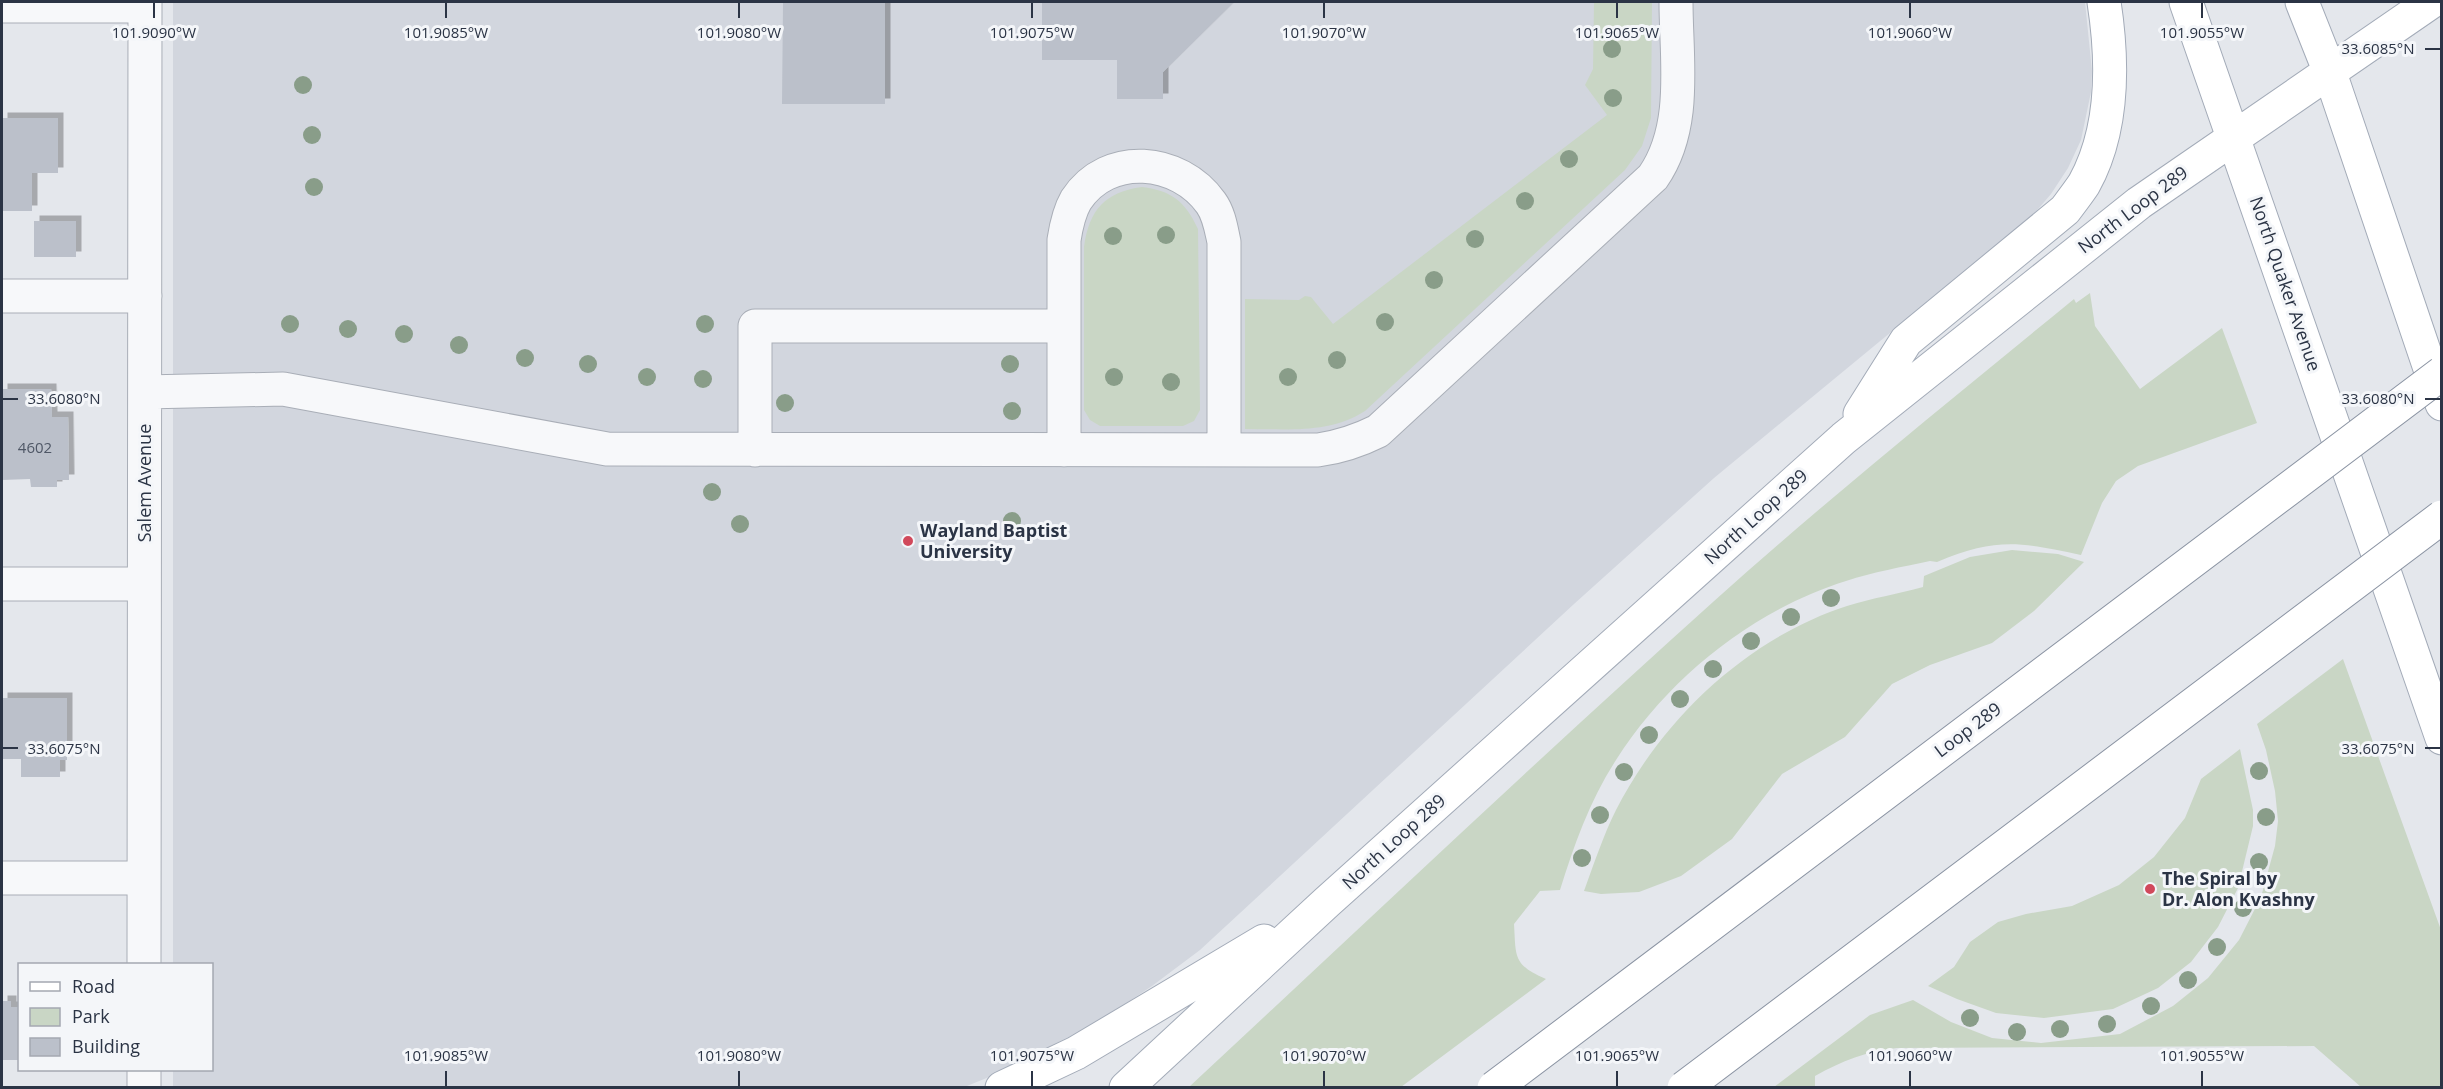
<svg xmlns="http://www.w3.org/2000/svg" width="2443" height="1089" font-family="'Open Sans',sans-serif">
<defs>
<filter id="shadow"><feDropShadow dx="5.5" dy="-5.5" stdDeviation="0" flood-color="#0004"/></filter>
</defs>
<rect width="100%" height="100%" fill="#e4e7ec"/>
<!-- built -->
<path fill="#d2d6de" d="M173,2H2085L2092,71L2091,92L2081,140L2068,168L2051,194L2033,215L1714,478L1574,604L1200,950L1152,986L1089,1028L1026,1062L962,1088H173V1070H212V964H173Z"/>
<!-- green -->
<path fill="#c9d6c5" d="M1594,2H1652L1651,118L1642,146L1625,170L1365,411C1329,434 1287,429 1245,429V299L1299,300L1305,296L1311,297L1333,324L1607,115L1585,85L1593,69Z
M1142,187C1172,191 1185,201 1198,229L1200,410L1194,421L1183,426H1100L1090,420L1084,410V247C1089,210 1105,192 1142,187Z
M2090,293L2095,326L2140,389L2222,328L2257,423L2138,466L2116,481L2102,503L2081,555C2021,542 1996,537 1937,562L1930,561C1902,567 1873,572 1846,581C1753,610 1668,678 1616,760C1590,800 1574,845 1560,890L1540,891L1514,924C1516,957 1513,965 1546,979L1401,1087H1189C1363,925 1536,761 1713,602C1830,497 1953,398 2074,299L2076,303Z
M2012,550L2058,554L2084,562L2034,611L1992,643L1930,665L1892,684L1845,737L1782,774L1732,839L1681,876L1639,892L1601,894L1584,891C1594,864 1603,836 1616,810C1663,718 1748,638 1847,606C1872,598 1898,594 1923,587L1924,576L1970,557Z
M2343,659L2441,930V1087H2361L2314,1046L1897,1048C1867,1051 1842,1061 1815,1076V1087H1774L1870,1015L1913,1000L1951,1022L1992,1038L2041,1043L2120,1034L2173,1006L2208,978L2239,940L2261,897L2275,846L2278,821L2275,791L2266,750L2257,724Z
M2240,749L2253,810V826L2238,888L2218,927L2191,962L2158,988L2113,1009L2044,1018L1996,1013L1957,999L1928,986L1954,967L1970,942L1998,922L2026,914L2072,906L2119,885L2154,857L2185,818L2201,779Z"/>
<!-- building -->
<path fill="#bbc0ca" filter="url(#shadow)" d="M783,2H885V104H782Z
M1042,2H1234L1163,72V99H1117V60H1042Z
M2,118H58V173H32V211H2Z
M34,221H76V257H34Z
M2,389H51L52,417H68L69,480H57V487H31L30,479L2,480Z
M2,698H67V760H60V777H21V759H2Z
M2,1001H11V1007H20V1060H2Z"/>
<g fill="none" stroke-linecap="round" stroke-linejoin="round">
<defs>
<path id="minor" d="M2,6H145
M2,296H145
M145,392L283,389L607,449L1318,450C1340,447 1358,441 1378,431L1653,177C1688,127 1676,59 1676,2
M755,450V326H1064
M1064,450V240C1066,227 1069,212 1076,200C1108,151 1179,158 1211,203C1219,214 1221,228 1224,242V450
M2,584H144
M2,878H144
M144,964L145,2
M144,1088V1070"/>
<path id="major" d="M2186,2L2442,738
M2302,2L2329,70L2442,404
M1860,414L1906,341L2065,210C2071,202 2078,193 2084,184C2114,130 2113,60 2104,2
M1002,1088L1076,1053L1264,941
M1126,1088L1327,902L1844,438L2139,203L2431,2"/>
</defs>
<!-- minor casing -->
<use href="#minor" stroke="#a9aeb7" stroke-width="35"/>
<!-- major casing -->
<use href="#major" stroke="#a3abb8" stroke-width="35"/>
<!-- minor -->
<use href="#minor" stroke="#f7f8fa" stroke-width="33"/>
<!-- major -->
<use href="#major" stroke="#fff" stroke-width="33"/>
<defs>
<path id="highway-bridge" d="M1494,1088L2442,373
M1684,1088L2442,517"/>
</defs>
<!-- highway-bridge casing -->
<use href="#highway-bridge" stroke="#8b94a3" stroke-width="35" stroke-linecap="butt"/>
<!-- highway-bridge -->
<use href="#highway-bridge" stroke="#fff" stroke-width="33"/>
</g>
<!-- trees -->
<g fill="#899d89">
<circle cx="1612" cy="49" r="9"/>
<circle cx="303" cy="85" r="9"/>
<circle cx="1613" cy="98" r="9"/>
<circle cx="312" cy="135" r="9"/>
<circle cx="1569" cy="159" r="9"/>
<circle cx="314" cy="187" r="9"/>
<circle cx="1525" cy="201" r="9"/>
<circle cx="1166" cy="235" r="9"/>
<circle cx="1113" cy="236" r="9"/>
<circle cx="1475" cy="239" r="9"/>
<circle cx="1434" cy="280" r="9"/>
<circle cx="1385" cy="322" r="9"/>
<circle cx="290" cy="324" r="9"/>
<circle cx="705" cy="324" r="9"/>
<circle cx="348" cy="329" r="9"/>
<circle cx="404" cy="334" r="9"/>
<circle cx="459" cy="345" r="9"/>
<circle cx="525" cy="358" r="9"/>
<circle cx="1337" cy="360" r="9"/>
<circle cx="588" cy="364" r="9"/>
<circle cx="1010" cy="364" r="9"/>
<circle cx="647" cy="377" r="9"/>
<circle cx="1114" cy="377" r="9"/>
<circle cx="1288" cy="377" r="9"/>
<circle cx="703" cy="379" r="9"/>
<circle cx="1171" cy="382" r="9"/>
<circle cx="785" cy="403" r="9"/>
<circle cx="1012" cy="411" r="9"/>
<circle cx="712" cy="492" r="9"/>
<circle cx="1012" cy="521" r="9"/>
<circle cx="740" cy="524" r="9"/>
<circle cx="1831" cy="598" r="9"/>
<circle cx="1791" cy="617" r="9"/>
<circle cx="1751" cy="641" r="9"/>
<circle cx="1713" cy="669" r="9"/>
<circle cx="1680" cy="699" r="9"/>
<circle cx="1649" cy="735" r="9"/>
<circle cx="2259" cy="771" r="9"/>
<circle cx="1624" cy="772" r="9"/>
<circle cx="1600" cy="815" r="9"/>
<circle cx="2266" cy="817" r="9"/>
<circle cx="1582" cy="858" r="9"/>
<circle cx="2259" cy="862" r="9"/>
<circle cx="2243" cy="908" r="9"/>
<circle cx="2217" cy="947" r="9"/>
<circle cx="2188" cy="980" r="9"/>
<circle cx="2151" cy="1006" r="9"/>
<circle cx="1970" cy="1018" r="9"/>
<circle cx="2107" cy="1024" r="9"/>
<circle cx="2060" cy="1029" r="9"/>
<circle cx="2017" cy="1032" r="9"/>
</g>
<!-- ticks -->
<path fill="none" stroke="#2b3445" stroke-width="2" d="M154,3V18M446,3V18M739,3V18M1032,3V18M1324,3V18M1617,3V18M1910,3V18M2202,3V18M2425,49H2440M3,399H18M2425,399H2440M3,748H18M2425,748H2440M446,1071V1086M739,1071V1086M1032,1071V1086M1324,1071V1086M1617,1071V1086M1910,1071V1086M2202,1071V1086"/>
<!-- markers -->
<g fill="#d1495b" stroke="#f4f6f9" stroke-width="2">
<circle cx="908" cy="541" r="6"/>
<circle cx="2150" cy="889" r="6"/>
</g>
<g text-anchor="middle" stroke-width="6" stroke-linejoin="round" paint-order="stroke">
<!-- number labels -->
<g font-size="15" fill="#4f5766">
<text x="35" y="453">4602</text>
</g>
<!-- street labels -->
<g font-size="18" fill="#2b3445" stroke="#f4f6f9">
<text transform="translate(2133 210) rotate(-37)" y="6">North Loop 289</text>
<text transform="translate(2285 284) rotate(71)" y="6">North Quaker Avenue</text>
<text transform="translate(145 483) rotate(-90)" y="6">Salem Avenue</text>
<text transform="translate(1756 517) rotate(-42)" y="6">North Loop 289</text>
<text transform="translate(1968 730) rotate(-37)" y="6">Loop 289</text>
<text transform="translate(1394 842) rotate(-42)" y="6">North Loop 289</text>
</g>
<!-- poi labels -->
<g font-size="18" font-weight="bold" fill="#2b3445" stroke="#f4f6f9" text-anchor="start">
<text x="920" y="537">Wayland Baptist<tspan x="920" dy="21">University</tspan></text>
<text x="2162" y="885">The Spiral by<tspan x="2162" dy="21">Dr. Alon Kvashny</tspan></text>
</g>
</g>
<g font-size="15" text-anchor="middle" fill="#2b3445" stroke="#f4f6f9" stroke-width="6" stroke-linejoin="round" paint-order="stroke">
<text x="154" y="38">101.9090°W</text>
<text x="446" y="38">101.9085°W</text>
<text x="739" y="38">101.9080°W</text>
<text x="1032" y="38">101.9075°W</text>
<text x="1324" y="38">101.9070°W</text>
<text x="1617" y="38">101.9065°W</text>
<text x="1910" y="38">101.9060°W</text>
<text x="2202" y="38">101.9055°W</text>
<text x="2378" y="54">33.6085°N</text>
<text x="64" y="404">33.6080°N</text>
<text x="2378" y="404">33.6080°N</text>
<text x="64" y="754">33.6075°N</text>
<text x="2378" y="754">33.6075°N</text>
<text x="446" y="1061">101.9085°W</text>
<text x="739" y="1061">101.9080°W</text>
<text x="1032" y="1061">101.9075°W</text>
<text x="1324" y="1061">101.9070°W</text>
<text x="1617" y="1061">101.9065°W</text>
<text x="1910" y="1061">101.9060°W</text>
<text x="2202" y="1061">101.9055°W</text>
</g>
<!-- border -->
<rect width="2443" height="1089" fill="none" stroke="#2b3445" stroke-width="6"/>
<!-- legend -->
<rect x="18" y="963" width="195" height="108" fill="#f4f6f9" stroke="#a4a8b1" stroke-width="1.5"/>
<rect x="30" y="982" width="30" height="9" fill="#ffffff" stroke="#a4a8b1" stroke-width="1.5"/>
<text x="72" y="993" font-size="18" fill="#2b3445">Road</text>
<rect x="30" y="1008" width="30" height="18" fill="#c9d6c5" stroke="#a4a8b1" stroke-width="1.5"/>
<text x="72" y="1023" font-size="18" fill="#2b3445">Park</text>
<rect x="30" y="1038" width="30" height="18" fill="#bbc0ca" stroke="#a4a8b1" stroke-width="1.5"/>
<text x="72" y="1053" font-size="18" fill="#2b3445">Building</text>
</svg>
